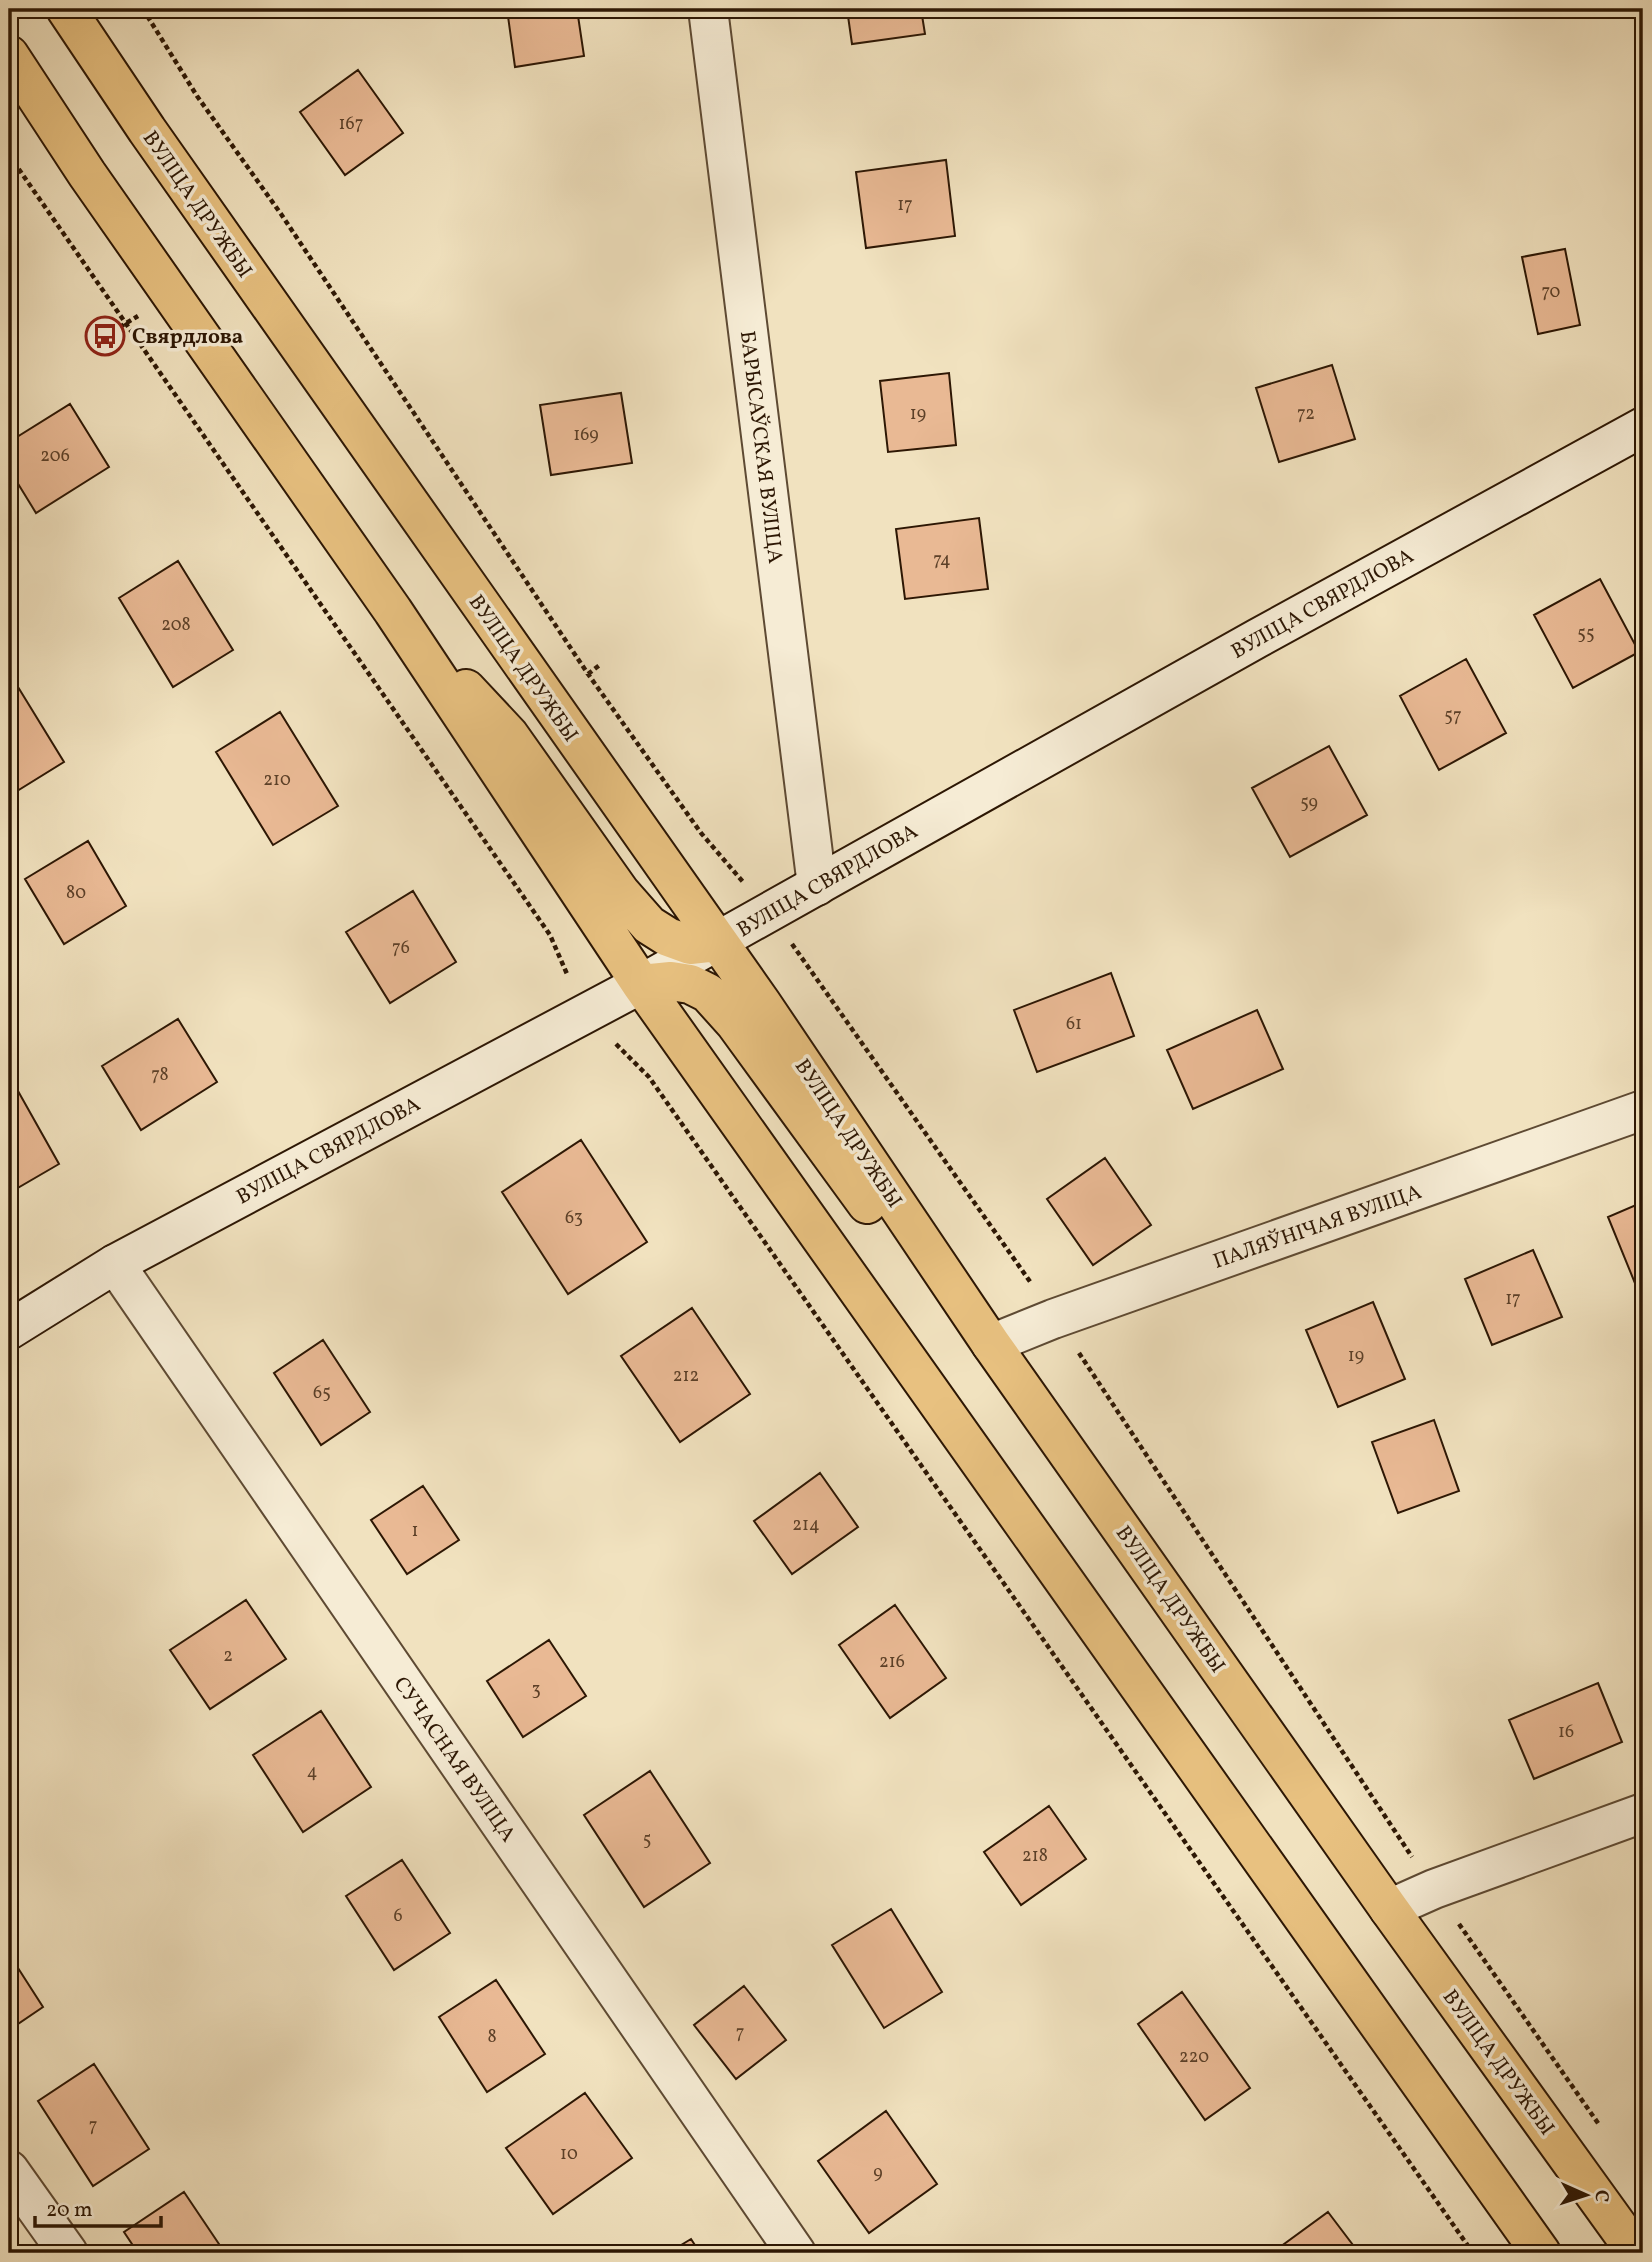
<svg xmlns="http://www.w3.org/2000/svg" width="1652" height="2262" font-family="Vollkorn,serif">
<rect width="100%" height="100%" fill="#f1e2bf"/>
<filter id="stains"><feTurbulence type="fractalNoise" baseFrequency=".00286" numOctaves="4"/><feColorMatrix values="0 0 0 0 .2 0 0 0 0 .09 0 0 0 0 .02 0 0 0 .5 -.17"/></filter>
<radialGradient id="worn" r=".72"><stop offset=".6" stop-color="#630" stop-opacity="0"/><stop offset="1" stop-color="#630" stop-opacity=".3"/></radialGradient>
<!-- building -->
<path fill="#e9b994" stroke="#2d1704" stroke-width="2" d="M507,9H577L584,56L515,67Z
M847,9H921L925,34L852,44Z
M358,70L403,133L345,175L300,112Z
M946,160L955,236L866,248L856,172Z
M1565,249L1580,325L1538,334L1522,257Z
M1332,365L1355,439L1279,462L1256,388Z
M949,373L956,445L888,452L880,381Z
M621,393L632,463L551,475L540,405Z
M70,404L109,467L36,513L9,469V442Z
M979,518L988,589L905,599L896,529Z
M178,561L233,650L173,687L119,598Z
M1600,579L1639,652L1573,688L1534,615Z
M1466,659L1506,733L1439,770L1400,696Z
M18,687L64,762L9,796V693Z
M280,712L338,806L273,845L216,752Z
M1329,746L1367,815L1290,857L1252,788Z
M88,841L126,906L64,944L25,879Z
M413,891L456,962L390,1003L346,932Z
M1111,973L1134,1036L1037,1072L1014,1010Z
M1257,1010L1283,1069L1193,1109L1167,1050Z
M178,1019L217,1082L141,1130L102,1066Z
M9,1075L59,1164L9,1193Z
M581,1140L647,1242L568,1294L502,1192Z
M1105,1158L1151,1225L1093,1265L1047,1199Z
M1643,1202V1291L1639,1293L1608,1217Z
M1533,1250L1562,1317L1492,1345L1465,1279Z
M1373,1302L1405,1379L1338,1407L1306,1330Z
M692,1308L750,1394L680,1442L621,1356Z
M323,1340L370,1412L321,1445L274,1373Z
M1434,1420L1459,1491L1398,1513L1372,1442Z
M820,1473L858,1527L792,1574L754,1521Z
M423,1486L459,1540L407,1574L371,1520Z
M246,1600L286,1659L210,1709L170,1650Z
M895,1605L946,1678L890,1718L839,1645Z
M549,1640L586,1696L523,1737L487,1681Z
M1598,1683L1622,1742L1534,1779L1509,1720Z
M321,1711L371,1787L303,1832L253,1755Z
M650,1771L710,1863L644,1907L584,1815Z
M1049,1806L1086,1859L1021,1905L984,1852Z
M402,1860L450,1933L394,1970L346,1896Z
M891,1909L942,1992L884,2028L832,1945Z
M9,1954L43,2007L9,2030Z
M496,1980L545,2054L487,2092L439,2017Z
M744,1986L786,2040L736,2079L694,2025Z
M1182,1992L1250,2088L1205,2120L1138,2024Z
M94,2064L149,2149L93,2186L38,2101Z
M585,2093L632,2158L553,2214L506,2148Z
M886,2111L937,2184L869,2233L818,2161Z
M184,2192L225,2253H138L124,2232Z
M1328,2212L1359,2253H1284L1280,2247Z
M691,2239L700,2253H668Z"/>
<g fill="none" stroke-linecap="round" stroke-linejoin="round">
<defs>
<path id="street" d="M708,9L817,886
M115,1264L796,2253
M991,1344L1053,1319L1643,1110
M1389,1909L1434,1889L1643,1813
M9,2170L68,2253"/>
<path id="secondary" d="M9,1330L115,1264L641,984L1258,638L1643,427"/>
<path id="primary" d="M66,9L147,130L762,1004L991,1344L1389,1909L1637,2253
M9,55L87,174L393,611L641,984L1541,2253
M466,689L509,735L620,892L649,925L668,937L690,945L717,942
M641,984L671,981L690,984L708,993L735,1023L867,1204"/>
</defs>
<!-- street casing -->
<use href="#street" stroke="#5e4a33" stroke-width="42"/>
<!-- secondary casing -->
<use href="#secondary" stroke="#2d1704" stroke-width="42"/>
<!-- primary casing -->
<use href="#primary" stroke="#2d1704" stroke-width="42"/>
<!-- path -->
<path stroke="#2d1704" stroke-width="4.5" stroke-dasharray="5 3.5" stroke-linecap="butt" d="M143,9L197,96L281,214L588,674L701,833L743,882
M9,155L550,935L567,974
M105,336L138,316
M588,674L601,664
M792,944L1031,1283
M616,1044L649,1077L1473,2253
M1079,1353L1412,1857
M1459,1924L1600,2126"/>
<!-- street -->
<use href="#street" stroke="#f6ecd5" stroke-width="38"/>
<!-- secondary -->
<use href="#secondary" stroke="#f6ecd5" stroke-width="38"/>
<!-- primary -->
<use href="#primary" stroke="#e8c180" stroke-width="38"/>
</g>
<!-- icons -->
<defs>
<symbol id="bus-ring" viewBox="-11 -11 22 22"><circle r="9.5" fill="#f6ecd5" stroke="#8f2418" stroke-width="1.5"/><path d="M-5-6H5V4H4V6H2V4H-2V6H-4V4H-5ZM-3.5-4V0h7V-4ZM-3.5 1.2v1.5H-2V1.2ZM2 1.2v1.5H3.5V1.2Z" fill="#8f2418"/></symbol>
</defs>
<g fill-rule="evenodd">
<use href="#bus-ring" x="83" y="314" width="44" height="44"/>
</g>
<g text-anchor="middle" stroke-width="7" stroke-linejoin="round" paint-order="stroke">
<!-- number labels -->
<g font-size="18" fill="#5c4028">
<text x="351" y="129">167</text>
<text x="905" y="210">17</text>
<text x="1551" y="297">70</text>
<text x="918" y="419">19</text>
<text x="1306" y="419">72</text>
<text x="586" y="440">169</text>
<text x="55" y="461">206</text>
<text x="942" y="565">74</text>
<text x="176" y="630">208</text>
<text x="1586" y="639">55</text>
<text x="1453" y="721">57</text>
<text x="277" y="785">210</text>
<text x="1309" y="808">59</text>
<text x="76" y="898">80</text>
<text x="401" y="953">76</text>
<text x="1074" y="1029">61</text>
<text x="160" y="1080">78</text>
<text x="574" y="1223">63</text>
<text x="1513" y="1304">17</text>
<text x="1356" y="1361">19</text>
<text x="686" y="1381">212</text>
<text x="322" y="1398">65</text>
<text x="806" y="1530">214</text>
<text x="415" y="1536">1</text>
<text x="228" y="1661">2</text>
<text x="892" y="1667">216</text>
<text x="536" y="1695">3</text>
<text x="1566" y="1737">16</text>
<text x="312" y="1777">4</text>
<text x="647" y="1845">5</text>
<text x="1035" y="1861">218</text>
<text x="398" y="1921">6</text>
<text x="740" y="2038">7</text>
<text x="492" y="2042">8</text>
<text x="1194" y="2062">220</text>
<text x="93" y="2131">7</text>
<text x="569" y="2159">10</text>
<text x="878" y="2178">9</text>
</g>
<!-- street labels -->
<g font-size="21" fill="#2d1704" stroke="#f6ecd5">
<text transform="translate(198 204) rotate(55)" y="7">ВУЛІЦА ДРУЖБЫ</text>
<text transform="translate(762 447) rotate(83)" y="7">БАРЫСАЎСКАЯ ВУЛІЦА</text>
<text transform="translate(1322 603) rotate(-29)" y="7">ВУЛІЦА СВЯРДЛОВА</text>
<text transform="translate(524 668) rotate(55)" y="7">ВУЛІЦА ДРУЖБЫ</text>
<text transform="translate(827 880) rotate(-30)" y="7">ВУЛІЦА СВЯРДЛОВА</text>
<text transform="translate(849 1133) rotate(56)" y="7">ВУЛІЦА ДРУЖБЫ</text>
<text transform="translate(328 1150) rotate(-28)" y="7">ВУЛІЦА СВЯРДЛОВА</text>
<text transform="translate(1317 1226) rotate(-19)" y="7">ПАЛЯЎНІЧАЯ ВУЛІЦА</text>
<text transform="translate(1171 1599) rotate(55)" y="7">ВУЛІЦА ДРУЖБЫ</text>
<text transform="translate(455 1759) rotate(55)" y="7">СУЧАСНАЯ ВУЛІЦА</text>
<text transform="translate(1499 2062) rotate(54)" y="7">ВУЛІЦА ДРУЖБЫ</text>
</g>
<!-- poi labels -->
<g font-size="21" font-weight="bold" fill="#2d1704" stroke="#f6ecd5" text-anchor="start">
<text x="132" y="343">Свярдлова</text>
</g>
</g>
<!-- margin -->
<rect width="1652" height="2262" fill="none" stroke="#f1e2bf" stroke-width="35"/>
<rect x="10" y="10" width="1631" height="2241" fill="none" stroke="#2d1704" stroke-width="3.5"/>
<rect x="18" y="18" width="1617" height="2227" fill="none" stroke="#2d1704" stroke-width="2"/>
<!-- north arrow -->
<g transform="translate(1586 2195) rotate(93)" stroke="#f6ecd5" stroke-width="5" paint-order="stroke">
<path d="M0-5L12 26L0 18L-12 26Z" fill="#2d1704"/>
<text y="-10" font-size="19" font-weight="bold" text-anchor="middle" fill="#2d1704">С</text>
</g>
<!-- scale -->
<path d="M35 2216v10h126v-10" fill="none" stroke="#2d1704" stroke-width="3.5"/>
<text x="46" y="2216" font-size="21" fill="#2d1704" stroke="#f6ecd5" stroke-width="5" paint-order="stroke">20 m</text>
<rect width="100%" height="100%" filter="url(#stains)"/>
<rect width="100%" height="100%" fill="url(#worn)"/>
</svg>
